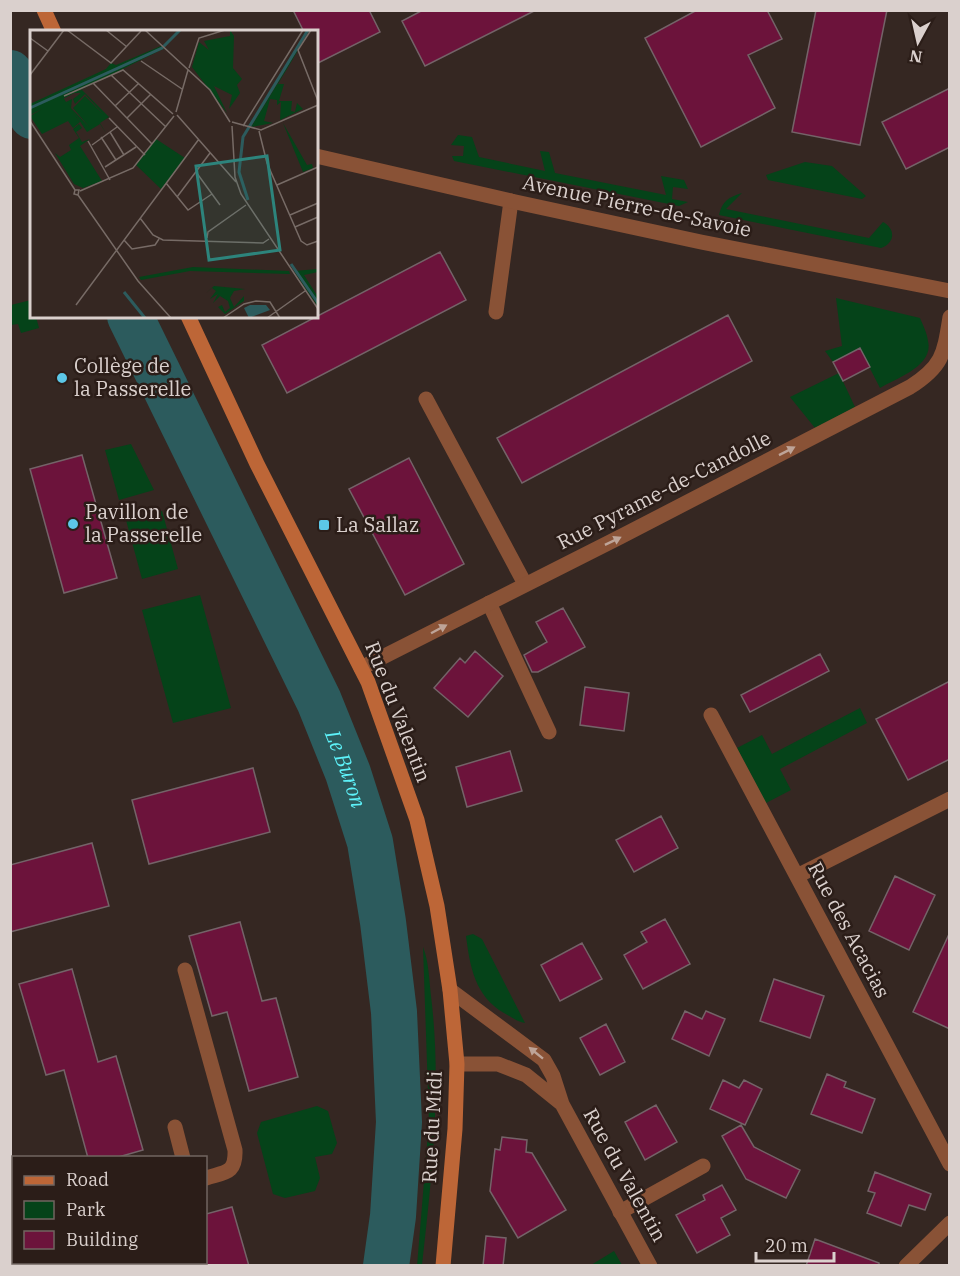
<svg xmlns="http://www.w3.org/2000/svg" width="960" height="1276" font-family="'IBM Plex Serif',serif">
<rect width="100%" height="100%" fill="#352722"/>
<!-- green -->
<path fill="#054319" d="M458,135L472,137L479,157L545,171L540,151L549,152L555,173L666,195L661,176L684,180L688,189L673,187L672,199L688,202L679,206L454,161L452,156H463L464,146L451,145Z
M805,162L832,166L866,196L862,199L768,180L766,175Z
M742,193L726,209L869,238L883,222C896,229 895,243 881,248L719,215C722,201 729,197 742,193Z
M836,298L920,318C923,325 927,333 928,341C934,366 897,378 880,388L860,349L833,362L825,351L842,346Z
M31,300L32,316L36,317L39,328L21,333L18,324L11,325V305Z
M839,373L855,407L815,428L790,397Z
M131,444L154,490L119,500L105,450Z
M162,511L178,569L142,579L126,520Z
M200,595L231,708L173,723L142,610Z
M860,708L867,723L780,769L791,790L766,803L737,748L762,735L772,754Z
M473,934L482,939L525,1023C518,1022 511,1017 504,1013C475,996 470,967 466,936Z
M423,947C429,962 429,980 431,996C442,1086 432,1176 422,1265L417,1266L429,1121Z
M317,1106L328,1111L337,1143L332,1154L315,1157L320,1178L315,1191L285,1198L273,1194L257,1133L261,1122Z
M614,1251L622,1265H590H591Z"/>
<g fill="none" stroke-linecap="round" stroke-linejoin="round">
<!-- river -->
<g stroke="#2c5b5d" stroke-width="46">
<path d="M10,73L32,116"/>
<path id="s1" d="M130,316L319,701L348,773L370,842L383,922L394,1012L399,1122L393,1216L386,1266"/>
</g>
</g>
<!-- building -->
<path fill="#6c133b" stroke="#746368" stroke-width="1.5" d="M293,10H369L380,32L316,64V32H304Z
M423,10H536L425,66L402,21Z
M697,10H767L782,39L748,55L775,108L701,147L645,38Z
M816,10H887L860,145L792,132Z
M950,88V147L906,169L882,122Z
M440,252L466,300L287,393L262,345Z
M728,315L752,361L522,483L497,438Z
M860,348L870,367L843,381L833,362Z
M82,455L117,578L64,593L30,469Z
M409,458L464,564L405,595L349,489Z
M563,608L585,647L538,672H532L524,655L547,642L536,622Z
M475,651L503,676L468,717L434,688L460,658L465,663Z
M820,654L829,671L750,712L741,695Z
M950,681V759L908,780L876,719Z
M585,687L629,693L624,731L580,725Z
M510,751L522,791L467,807L456,767Z
M253,768L270,832L149,864L132,800Z
M661,816L678,848L634,872L616,840Z
M92,843L109,906L10,932V865Z
M895,876L935,895L909,950L869,931Z
M665,919L690,964L643,989L624,955L647,942L641,932Z
M240,922L262,1001L276,998L298,1077L249,1091L227,1012L212,1016L189,936Z
M950,932V1029L913,1012Z
M582,943L602,979L560,1001L541,965Z
M72,969L98,1062L116,1056L143,1150L115,1158H88L64,1070L46,1075L19,984Z
M774,979L824,996L810,1038L760,1021Z
M685,1011L702,1019L706,1011L725,1019L709,1056L672,1039Z
M606,1024L625,1062L600,1075L580,1038Z
M827,1074L846,1082L844,1087L875,1099L862,1133L811,1114Z
M723,1080L739,1088L744,1080L762,1089L745,1125L710,1109Z
M656,1105L677,1142L645,1160L625,1122Z
M741,1125L754,1147L800,1170L786,1198L746,1179L722,1136Z
M502,1137L527,1140L526,1152L532,1153L566,1210L518,1238L490,1191L495,1149L500,1150Z
M875,1172L931,1194L925,1210L909,1205L901,1226L867,1213L875,1193L868,1191Z
M722,1185L736,1210L721,1218L730,1235L697,1253L676,1215L705,1200L703,1195Z
M232,1207L249,1266H206V1214Z
M486,1236L506,1238L503,1266H483Z
M815,1239L879,1263V1266H806Z"/>
<g fill="none" stroke-linecap="round" stroke-linejoin="round">
<!-- lane -->
<path stroke="#895236" stroke-width="15" d="M496,312L511,201
M426,399L525,584
M489,603L549,732
M185,970L235,1150C236,1174 225,1172 206,1178
M175,1127L183,1158
M620,1212L703,1166"/>
<!-- street -->
<path stroke="#895236" stroke-width="15" d="M316,156L511,201L701,242L950,291
M361,668L620,537L910,387C943,366 944,354 950,317
M711,715L950,1164
M797,876L950,799
M450,990L544,1060L553,1076L562,1104L650,1266
M457,1064H498L526,1075L562,1104
M10,1203L14,1229
M12,1266L14,1254
M906,1266L950,1223"/>
<!-- secondary -->
<path stroke="#bd6637" stroke-width="15" d="M44,10L54,32
M188,316L257,464L368,682L417,820L437,906L450,990L457,1064L455,1129L443,1266"/>
</g>
<!-- one-way arrows -->
<defs><path id="oneway-solid" d="M-6-.8H1V-3.2L6.5 0L1 3.2V.8H-6Z" transform="scale(1.5)"/></defs>
<g fill="#bea498">
<use href="#oneway-solid" transform="translate(787 451) rotate(-27)"/>
<use href="#oneway-solid" transform="translate(613 541) rotate(-26)"/>
<use href="#oneway-solid" transform="translate(439 629) rotate(-28)"/>
<use href="#oneway-solid" transform="translate(536 1053) rotate(-141)"/>
</g>
<!-- markers -->
<g fill="#5cc7e7" stroke="#2b1d18" stroke-width="2">
<circle cx="62" cy="378" r="6"/>
<circle cx="73" cy="524" r="6"/>
<rect x="318" y="519" width="12" height="12" rx="3"/>
</g>
<g text-anchor="middle" stroke-width="5" stroke-linejoin="round" paint-order="stroke">
<!-- street labels -->
<g font-size="20" fill="#dad0cd" stroke="#2b1d18">
<text transform="translate(637 206) rotate(12)" y="7">Avenue Pierre-de-Savoie</text>
<text transform="translate(664 490) rotate(-27)" y="7">Rue Pyrame-de-Candolle</text>
<text transform="translate(398 712) rotate(69)" y="7">Rue du Valentin</text>
<text transform="translate(849 930) rotate(62)" y="7">Rue des Acacias</text>
<text transform="translate(432 1127) rotate(-87)" y="7">Rue du Midi</text>
<text transform="translate(625 1175) rotate(61)" y="7">Rue du Valentin</text>
</g>
<!-- poi labels -->
<g font-size="20" fill="#dad0cd" stroke="#2b1d18" text-anchor="start">
<text x="74" y="373">Collège de<tspan x="74" dy="23">la Passerelle</tspan></text>
<text x="85" y="519">Pavillon de<tspan x="85" dy="23">la Passerelle</tspan></text>
<text x="336" y="532">La Sallaz</text>
</g>
<!-- water labels -->
<g font-size="21" font-style="italic" fill="#5df2f9" stroke="#2b1d18">
<text dy="7" stroke="none"><textPath href="#s1" startOffset="502">Le Buron</textPath></text>
</g>
</g>
<!-- overview -->
<g transform="translate(30 30)">
<rect width="288" height="288" fill="#352722"/>
<path d="M200,0L204,6L203,38L212,49L207,55L210,63L199,79L202,65L184,56L197,83L162,37L169,12L179,20L174,11L200,6ZM280,0L248,54H254L249,71H270H262L261,81L265,82L267,73L273,79L250,90L251,72L247,75V70L240,69L234,91L243,93L221,97L255,41L218,96ZM131,16L135,18L0,85V74L76,39L81,33L86,35ZM52,60L79,87L70,93L76,103L70,94L57,102L37,72L50,92L43,98L38,91L12,104L0,86L33,67L36,72L42,69L41,78L60,98L43,78L55,66L74,85L55,64L45,74L43,69L51,63H41ZM253,93L277,135L282,134L283,138L273,142ZM49,94L52,98L46,102L52,112L60,109L50,116L72,151L53,158L44,154L25,123L30,127L41,120L39,115L49,108L43,99ZM126,109L155,128L131,159L106,135ZM163,237L259,241L260,244L160,241L111,250L109,247ZM288,239V242L274,245L288,267V277L264,241ZM184,256L215,259L204,261L200,268L204,277L214,266V271L195,284L188,277L192,275L195,282L200,278L198,271L190,266L183,273L188,264L180,269L186,261L182,258L176,263Z" fill="#054319"/>
<path d="M220,275H236L240,280L219,288L214,278Z" fill="#2c5b5d"/>
<path fill="none" stroke="#2c5b5d" stroke-width="3" d="M0,78L132,18L150,0M218,170L209,142L213,107L278,0M261,234L288,273M94,262L115,288"/>
<path fill="none" stroke="#776b66" stroke-width="1.5" d="M37,0L81,33L111,1M76,0L97,17M115,0L180,60L200,92M281,0L268,20L288,71M0,8L18,21M111,31L152,59M159,38L169,8L195,0M0,45L34,0M81,45L136,97M63,53L122,114M34,66L93,40L143,84M85,76L109,53M146,82L158,40M147,85L206,152M79,88L115,125M97,88L121,64M0,91L45,160L44,164L48,165L49,160H45M202,92L231,100L288,75M202,96L205,147L211,164L288,279M213,96L273,0M229,101L237,133L271,211L277,215L288,211M80,102L94,125M71,107L86,130M58,111L80,150M62,115L87,97M75,137L106,117M166,142L190,175M136,153L158,180L182,164M247,155L288,137M50,161L103,138L144,86M48,165L108,251L141,288M147,167L180,123M260,185L288,173M110,188L123,205L133,210L233,213L239,209M265,197L288,187M177,208L178,202L216,175M94,210L102,219L125,215L129,209M46,275L169,109M193,288L214,274L226,271L240,272L250,288M237,288L275,261"/>
<path fill="#2d847c" fill-opacity="0.15" stroke="#2d847c" stroke-width="3" d="M237,126L250,220L179,230L166,136Z"/>
<rect width="288" height="288" fill="none" stroke="#dad0cd" stroke-width="3"/>
</g>
<!-- border -->
<rect width="960" height="1276" fill="none" stroke="#dad0cd" stroke-width="24"/>
<!-- legend -->
<rect x="12" y="1156" width="195" height="108" fill="#2b1d18" stroke="#716560" stroke-width="1.5"/>
<rect x="24" y="1176" width="30" height="9" fill="#bd6637" stroke="#716560" stroke-width="1.5"/>
<text x="66" y="1186" font-size="18" fill="#dad0cd">Road</text>
<rect x="24" y="1201" width="30" height="18" fill="#054319" stroke="#716560" stroke-width="1.5"/>
<text x="66" y="1216" font-size="18" fill="#dad0cd">Park</text>
<rect x="24" y="1231" width="30" height="18" fill="#6c133b" stroke="#716560" stroke-width="1.5"/>
<text x="66" y="1246" font-size="18" fill="#dad0cd">Building</text>
<!-- north arrow -->
<g transform="translate(918 42) rotate(188)" stroke="#2b1d18" stroke-width="4.5" paint-order="stroke">
<path d="M0-4.5L10 22L0 15L-10 22Z" fill="#dad0cd"/>
<text y="-9" font-size="16" font-weight="bold" text-anchor="middle" fill="#dad0cd">N</text>
</g>
<!-- scale -->
<path d="M756 1252v9h78v-9" fill="none" stroke="#dad0cd" stroke-width="3"/>
<text x="765" y="1252" font-size="18" fill="#dad0cd" stroke="#2b1d18" stroke-width="4.5" paint-order="stroke">20 m</text>
</svg>
